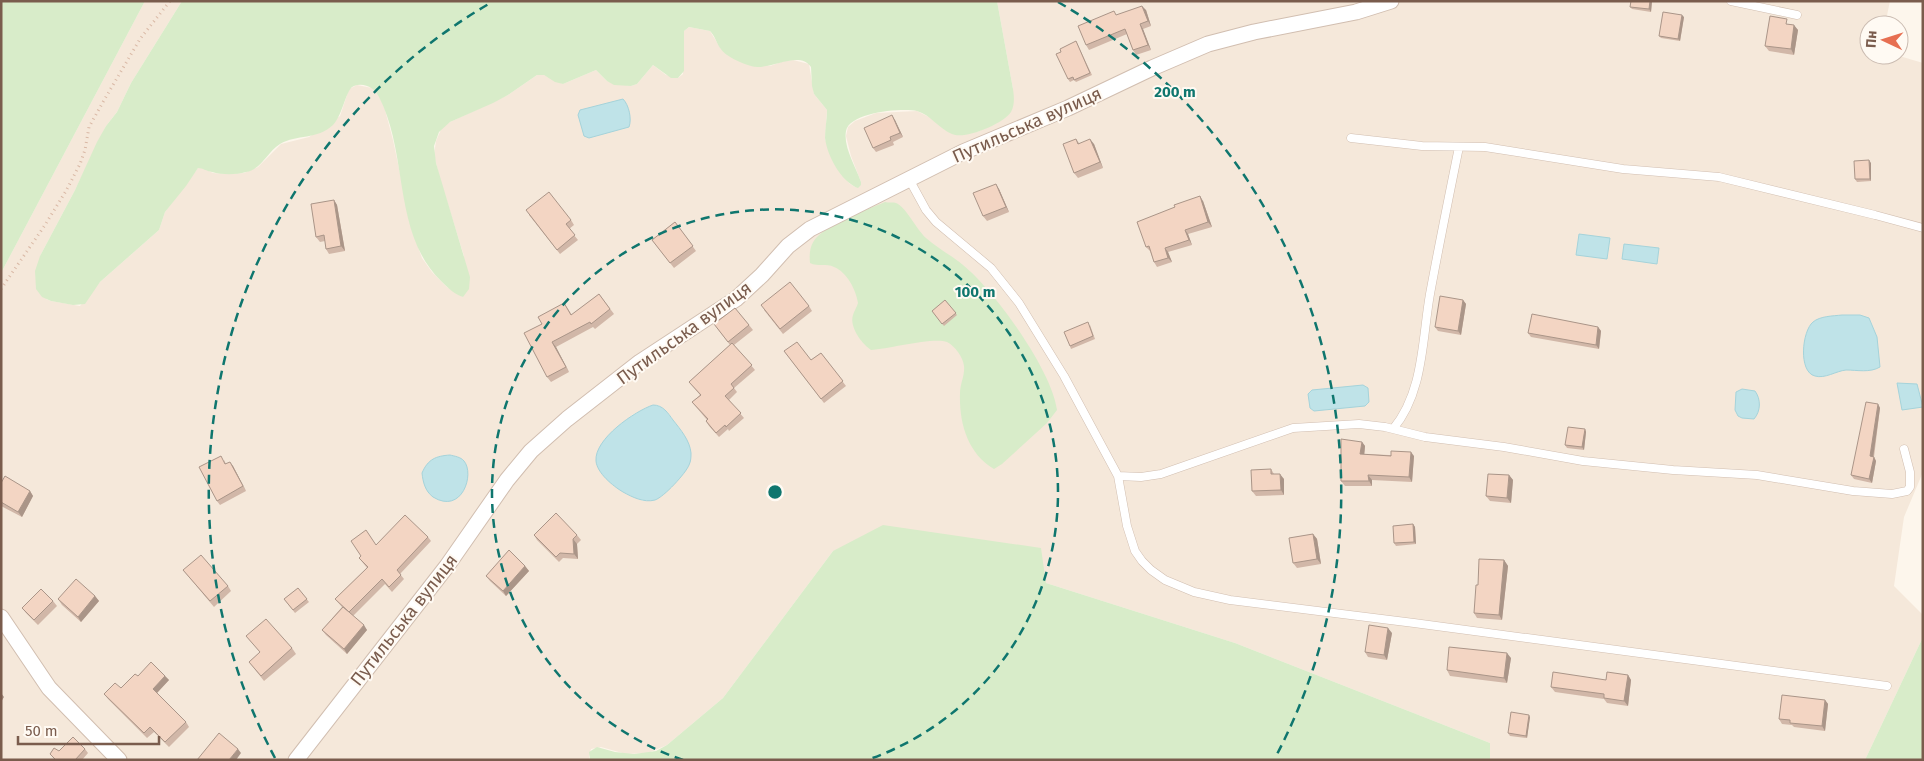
<svg xmlns="http://www.w3.org/2000/svg" width="1924" height="761" font-family="'Fira Sans',sans-serif">
<rect width="100%" height="100%" fill="#fdf6ec"/>
<!-- residential -->
<path fill="#f5e8da" fill-rule="evenodd" d="M145,1H182L131,83L117,112L106,126L75,190L40,256L46,299L51,301L80,306L100,282L159,230L165,212L198,168H203L213,173L226,174L244,173L258,167L281,144L309,137L340,116L349,89L357,85L372,88L378,94L384,106L393,140L412,230L422,258L432,272L447,287L463,297L464,256L440,179L434,155L436,141L442,127L450,122L508,95L537,75H544L563,84L596,70L607,81L631,86L637,84L653,65L666,75L678,78L683,74L684,31L689,27L710,31L721,49L770,66L784,61L793,60L809,64L814,94L827,110L825,139L833,160L849,183L855,187L861,182L851,156L846,136L848,127L855,121L876,113L917,111L933,119L945,130L977,132L998,122L1008,115L1013,89L997,1H1890L1885,25H1869V55H1896L1923,63V472L1904,517L1894,586L1923,615V637L1865,760H1490V743L1235,643L1046,583L833,551L723,698L667,745L648,753L626,754L601,747L591,749L589,757L590,760H1V273ZM653,405H658L669,414L682,432L690,447L686,469L678,479L662,496L643,501L617,488L604,476L603,442L632,415Z"/>
<!-- green -->
<path fill="#d8ecc9" d="M2,1H145L1,273V4Z
M182,1H997L1013,89C1014,96 1015,105 1011,112C1003,124 965,140 952,134C939,129 931,115 917,111C902,108 850,112 846,131C843,147 856,167 861,182V185L858,188C841,182 827,155 825,138C825,128 827,119 827,110L814,94L812,86L811,67C799,49 768,72 751,66C741,63 726,57 720,48C716,42 715,36 710,31L689,27L684,31V71L678,78H671L653,65L637,84L631,86L614,85L607,81L596,70L563,84L555,82L544,75H537L508,95L493,103L450,122L439,132L434,146L436,163L470,277L469,289L463,297C454,294 448,288 441,281C392,233 409,155 379,97C375,88 364,82 354,86C346,88 343,115 333,125C317,140 297,134 280,144C267,152 262,169 246,172C236,175 222,175 212,172C206,171 203,168 198,168L186,186L165,212L159,230L100,282L85,304L73,305L51,301L42,297L36,289L35,271L40,256L75,190L97,142L106,126L117,112L131,83Z
M885,202C888,203 894,202 896,203C907,208 916,229 926,238C937,248 951,255 963,265C994,290 1052,370 1057,410L1047,423L1002,464L994,469C967,453 959,422 960,393C960,384 965,375 964,366C963,357 955,346 947,342C933,337 889,349 871,350C862,344 849,327 853,315C854,311 857,307 858,303C856,290 847,272 834,267C826,263 818,267 810,263C809,254 810,244 817,237C830,224 868,209 885,202Z
M883,525L1041,548L1046,583L1235,643L1490,743V760H590L589,752L597,747L615,752L634,754L656,751L667,745L723,698L833,551Z
M1923,637V760H1865Z"/>
<!-- water -->
<path fill="#bfe3e8" stroke="#a5d3da" d="M623,99C629,105 632,119 629,127L589,138L584,136L578,115L580,110Z
M1579,234L1610,238L1607,259L1576,255Z
M1624,244L1659,248L1657,264L1622,259Z
M1842,315H1860L1869,318L1877,337L1880,367C1870,373 1857,370 1846,370C1836,371 1825,379 1815,376C1798,372 1802,331 1813,322C1820,316 1833,316 1842,315Z
M1897,383L1917,384L1923,407L1902,410Z
M1363,385L1368,388L1369,402L1365,406L1314,411L1310,408L1308,394L1312,390Z
M1742,389L1755,391C1761,399 1761,411 1754,419L1742,418L1738,416L1735,410L1736,392Z
M653,405C663,405 668,413 673,420C681,430 690,441 691,453C691,457 691,461 689,465C686,473 664,497 655,500C644,503 632,497 623,492C613,486 597,473 596,461C594,439 635,411 653,405Z
M450,455C454,456 461,457 464,461C475,474 462,515 433,497C425,491 423,482 422,473C428,459 436,456 450,455Z"/>
<g fill="none" stroke-linecap="round" stroke-linejoin="round">
<defs>
<path id="lane" d="M1731,1L1797,15
M1351,138L1422,146L1485,147L1623,169L1719,177L1875,215L1923,228
M909,179L926,210L936,222L991,268L1019,303L1064,376L1118,476L1141,477L1161,474L1293,428L1359,424L1385,427L1425,437L1504,447L1583,461L1673,470L1757,475L1853,491L1892,494L1907,491L1910,487V472L1904,449
M1393,429C1424,392 1422,339 1430,294C1439,245 1449,196 1459,147
M1118,476L1127,526L1135,551L1142,561L1151,570L1165,580L1194,592L1230,600L1414,623L1887,686"/>
<path id="street" d="M1,617L49,688L119,760
M296,760L447,566L507,480L531,451L567,419L640,362L736,299L762,275L788,246L810,229L963,152L1068,108L1152,68L1208,44L1254,32L1356,12L1391,1"/>
</defs>
<!-- lane casing -->
<use href="#lane" stroke="#d1beb0" stroke-width="9"/>
<!-- street casing -->
<use href="#street" stroke="#d1beb0" stroke-width="17"/>
<!-- path -->
<path stroke="#d9b8a5" stroke-width="3" stroke-dasharray="1 4" stroke-linecap="butt" d="M1,289L45,225L66,191L80,164L85,150L89,127L103,102L140,39L170,1"/>
<!-- lane -->
<use href="#lane" stroke="#fff" stroke-width="8"/>
<!-- street -->
<use href="#street" stroke="#fff" stroke-width="15"/>
</g>
<!-- wall -->
<path fill="#d1b7a8" d="M1631,1H1652L1651,12L1632,9L1630,7Z
M1146,10L1151,26L1143,29L1151,50L1136,55L1133,50L1127,34L1089,50L1086,45L1117,15Z
M1684,17L1680,41L1661,38L1659,36Z
M1791,24L1798,30L1794,55L1769,51L1765,46Z
M1076,41L1092,75L1076,82L1074,80L1070,82L1068,79L1061,52Z
M895,120L903,137L893,142L894,145L876,152L873,148Z
M1076,139L1079,143L1094,144L1103,168L1078,178L1074,173Z
M1871,163V181L1857,182L1855,179Z
M999,189L1009,212L987,221L983,216Z
M334,200L337,205L345,251L329,254L326,249L325,241L320,242L316,237Z
M1203,201L1212,227L1188,234L1192,245L1168,252L1172,262L1157,267L1154,262L1150,251L1146,247Z
M529,215L571,220L574,225L569,229L578,240L560,254Z
M675,222L696,251L674,268L652,240Z
M599,294L614,314L595,329L593,327L556,347L569,372L551,382L547,377L542,324L564,303L572,315Z
M945,300L957,315L944,326L932,311Z
M1463,300L1466,304L1461,335L1438,331L1435,327Z
M809,306L812,311L783,334L764,310Z
M714,324L749,325L753,330L734,345L755,370L734,388L737,392L729,400L744,418L729,431L728,429L719,437L709,426L706,421L707,420L692,402L700,395L689,382L730,345Z
M1090,325L1095,339L1071,349L1070,346Z
M1598,327L1601,331L1599,349L1531,337L1528,333Z
M784,351L811,360L821,353L846,386L824,403Z
M1878,404L1880,408L1874,457L1876,461L1872,483L1854,479L1851,475Z
M1585,429L1586,432L1584,450L1567,448L1565,445Z
M1362,442L1365,446L1364,454L1414,456L1412,482L1372,480V486H1345L1341,481Z
M224,460L226,464L233,466L246,491L220,505L217,501Z
M1271,469L1274,474L1284,479V495L1256,496L1252,491Z
M1509,475L1513,480L1511,503L1490,501L1486,496Z
M1,483L30,491L33,496L22,517L1,506Z
M1413,524L1415,527L1416,544L1396,546L1394,543Z
M1313,534L1317,539L1321,564L1297,568L1293,563Z
M534,535H577L581,540L577,544L578,559L563,558L559,562L537,540Z
M428,537L431,541L400,574L404,579L392,592L385,584L353,616L367,630L347,654L326,635L322,630L342,607L335,599L367,568L359,558L376,545Z
M1504,560L1508,566L1502,620L1477,618L1474,613L1478,585Z
M525,566L529,571L506,596L490,581L486,576Z
M183,570L228,586L231,591L214,607Z
M298,588L309,602L295,613L284,599Z
M95,596L99,601L81,622L62,605L58,599Z
M53,601L57,606L38,625L26,613L22,608Z
M1392,633L1387,660L1368,657L1365,652Z
M246,636L292,648L296,654L264,681L249,662L260,652Z
M1511,658L1507,683L1450,676L1447,670Z
M1628,675L1631,680L1628,706L1607,703L1604,699L1555,692L1551,687L1606,680Z
M138,676H165L169,680L157,693L186,722L189,727L169,747L154,732L147,738L108,699L104,694L121,688Z
M1825,700L1828,704L1825,731L1794,727L1792,725L1782,724L1779,719Z
M1530,717L1527,738L1510,736L1508,733Z
M85,749L88,753L82,760H55L50,754L59,751Z"/>
<!-- shaded-wall -->
<path fill="#aa9588" d="M1650,1H1652L1651,12L1649,9Z
M1142,6L1146,10L1151,26L1148,21Z
M1682,15L1684,17L1680,41L1678,39Z
M1140,24L1143,29L1151,50L1148,45Z
M1794,25L1798,30L1794,55L1791,49Z
M892,115L895,120L903,137L900,133Z
M1090,139L1094,144L1103,168L1100,162Z
M1869,160L1871,163V181L1870,179Z
M996,184L999,189L1009,212L1006,207Z
M1200,196L1203,201L1212,227L1208,222Z
M334,200L337,205L345,251L341,246Z
M1185,230L1188,234L1192,245L1189,240Z
M1165,248L1168,252L1172,262L1168,258Z
M1463,300L1466,304L1461,335L1458,331Z
M1598,327L1601,331L1599,349L1596,345Z
M552,342L556,347L569,372L566,367Z
M1878,404L1880,408L1873,458L1874,457L1876,461L1872,483L1869,479L1870,456Z
M1585,429L1586,432L1584,450L1582,447Z
M1362,442L1365,446L1364,458L1360,454Z
M1411,452L1414,456L1412,482L1409,477Z
M230,462L233,466L246,491L243,486Z
M1280,474L1284,479V495L1281,490Z
M1368,475L1372,480V486L1369,481Z
M1509,475L1513,480L1511,503L1507,498Z
M30,491L33,496L22,517L18,512Z
M1413,524L1415,527L1416,544L1414,542Z
M1313,534L1317,539L1321,564L1317,559Z
M573,539L577,544L578,559L574,554Z
M1504,560L1508,566L1502,620L1499,615Z
M525,566L529,571L506,596L503,591Z
M95,596L99,601L81,622L78,617Z
M364,625L367,630L347,654L344,649Z
M1388,628L1392,633L1387,660L1384,655Z
M1507,653L1511,658L1507,683L1504,678Z
M1628,675L1631,680L1628,706L1624,701Z
M165,676L169,680L156,694L153,689Z
M1,693L4,697L1,702Z
M1825,700L1828,704L1825,731L1822,726Z
M1529,715L1530,717L1527,738L1526,736Z
M238,749L241,753L236,760H229Z"/>
<!-- building -->
<path fill="#f3d5c3" stroke="#aa9588" d="M1631,1H1650L1649,9L1630,7Z
M1142,6L1148,21L1140,24L1148,45L1133,50L1125,29L1086,45L1078,26L1114,11L1116,15Z
M1663,12L1682,15L1678,39L1659,36Z
M1770,16L1787,19L1786,24L1794,25L1791,49L1765,46Z
M1076,41L1090,73L1074,80L1073,77L1068,79L1056,54L1061,52L1060,49Z
M892,115L900,133L890,137L891,140L873,148L864,128Z
M1076,139L1078,144L1090,139L1100,162L1074,173L1063,144Z
M1869,160L1870,179H1855L1854,161Z
M996,184L1006,207L983,216L973,193Z
M549,192L571,220L566,224L575,235L557,250L526,210Z
M1200,196L1208,222L1185,230L1189,240L1165,248L1168,258L1154,262L1149,246L1146,247L1137,222L1175,207L1174,205Z
M334,200L341,246L326,249L324,235L316,237L311,204Z
M675,222L693,246L670,263L652,240Z
M790,282L809,306L780,329L761,305Z
M599,294L610,309L591,324L590,322L552,342L566,367L547,377L524,333L542,324L538,317L564,303L571,315Z
M1440,296L1463,300L1458,331L1435,327Z
M945,300L956,313L942,324L932,311Z
M735,308L749,325L728,342L714,324Z
M1532,314L1598,327L1596,345L1528,333Z
M1088,322L1093,336L1070,346L1064,332Z
M797,342L811,360L821,353L843,381L821,399L784,351Z
M732,343L752,365L731,384L734,388L725,396L741,413L726,427L725,425L716,433L706,421L708,419L692,402L701,395L689,382Z
M1866,402L1878,404L1870,456L1874,457L1869,479L1851,475Z
M1568,427L1585,429L1582,447L1565,445Z
M1341,439L1362,442L1360,454L1391,456V451L1411,452L1409,477L1368,475L1369,481H1341Z
M221,456L225,464L230,462L243,486L217,501L199,467Z
M1271,469V474H1280L1281,490L1252,491L1251,470Z
M1488,474L1509,475L1507,498L1486,496Z
M5,476L30,491L18,512L1,502V483Z
M556,513L577,535L573,539L574,554L560,553L556,557L534,535Z
M405,515L428,537L397,570L401,575L389,587L382,579L349,612L364,625L344,649L322,630L343,607L349,612L335,599L368,567L359,558L361,556L351,541L366,530L376,545Z
M1413,524L1414,542L1394,543L1393,526Z
M1313,534L1317,559L1293,563L1289,538Z
M509,550L525,566L503,591L486,576Z
M201,555L228,586L210,601L183,570Z
M1479,559L1504,560L1499,615L1474,613L1476,585H1478Z
M76,579L95,596L78,617L58,599Z
M298,588L307,599L293,610L284,599Z
M41,589L53,601L34,620L22,608Z
M266,619L292,648L261,676L249,662L260,652L246,636Z
M1369,625L1388,628L1384,655L1365,652Z
M1449,647L1507,653L1504,678L1447,670Z
M151,662L165,676L153,689L186,722L165,742L150,727L144,733L104,694L115,683L121,688L135,674L138,676Z
M1553,672L1606,680L1607,672L1628,675L1624,701L1604,698V694L1551,687Z
M1782,695L1825,700L1822,726L1790,723V720L1779,719Z
M1511,712L1529,715L1526,736L1508,733Z
M219,733L238,749L229,760H197Z
M73,737L85,749L75,760H56L50,754L54,748L59,751Z"/>
<!-- distance rings -->
<g fill="none" stroke="#0f766e" stroke-width="2.5" stroke-dasharray="9 6">
<path d="M683 760A283 283 0 1 1 867 760"/>
<path d="M275 758A566 566 0 0 1 492 2M1058 2A566 566 0 0 1 1275 758"/>
</g>
<g text-anchor="middle" stroke-width="4" stroke-linejoin="round" paint-order="stroke">
<!-- street labels -->
<g font-size="18" fill="#7a5c4d" stroke="#fffaf3">
<text transform="translate(1027 125) rotate(-24)" y="6">Путильська вулиця</text>
<text transform="translate(684 333) rotate(-36)" y="6">Путильська вулиця</text>
<text transform="translate(404 620) rotate(-52)" y="6">Путильська вулиця</text>
</g>
</g>
<circle cx="775" cy="492" r="8" fill="#0f766e" stroke="#fffaf3" stroke-width="2.5"/>
<g font-size="15" text-anchor="middle" font-weight="bold" fill="#0f766e" stroke="#fffaf3" stroke-width="4" stroke-linejoin="round" paint-order="stroke">
<text x="1175" y="97">200 m</text>
<text x="975" y="297">100 m</text>
</g>
<!-- border -->
<rect width="1924" height="761" fill="none" stroke="#7a5c4d" stroke-width="5"/>
<!-- north arrow -->
<g transform="translate(1884 40) rotate(274)"><circle r="24" fill="#fffaf3" stroke="#cabbb1"/>
<path d="M0-4L9 19L0 12L-9 19Z" fill="#e76f51"/>
<text y="-8" font-size="14" font-weight="bold" text-anchor="middle" fill="#7a5c4d">Пн</text>
</g>
<!-- scale -->
<path d="M18 736v8h141v-8" fill="none" stroke="#7a5c4d" stroke-width="2.5"/>
<text x="25" y="736" font-size="15" fill="#7a5c4d" stroke="#fffaf3" stroke-width="4" paint-order="stroke">50 m</text>
</svg>
